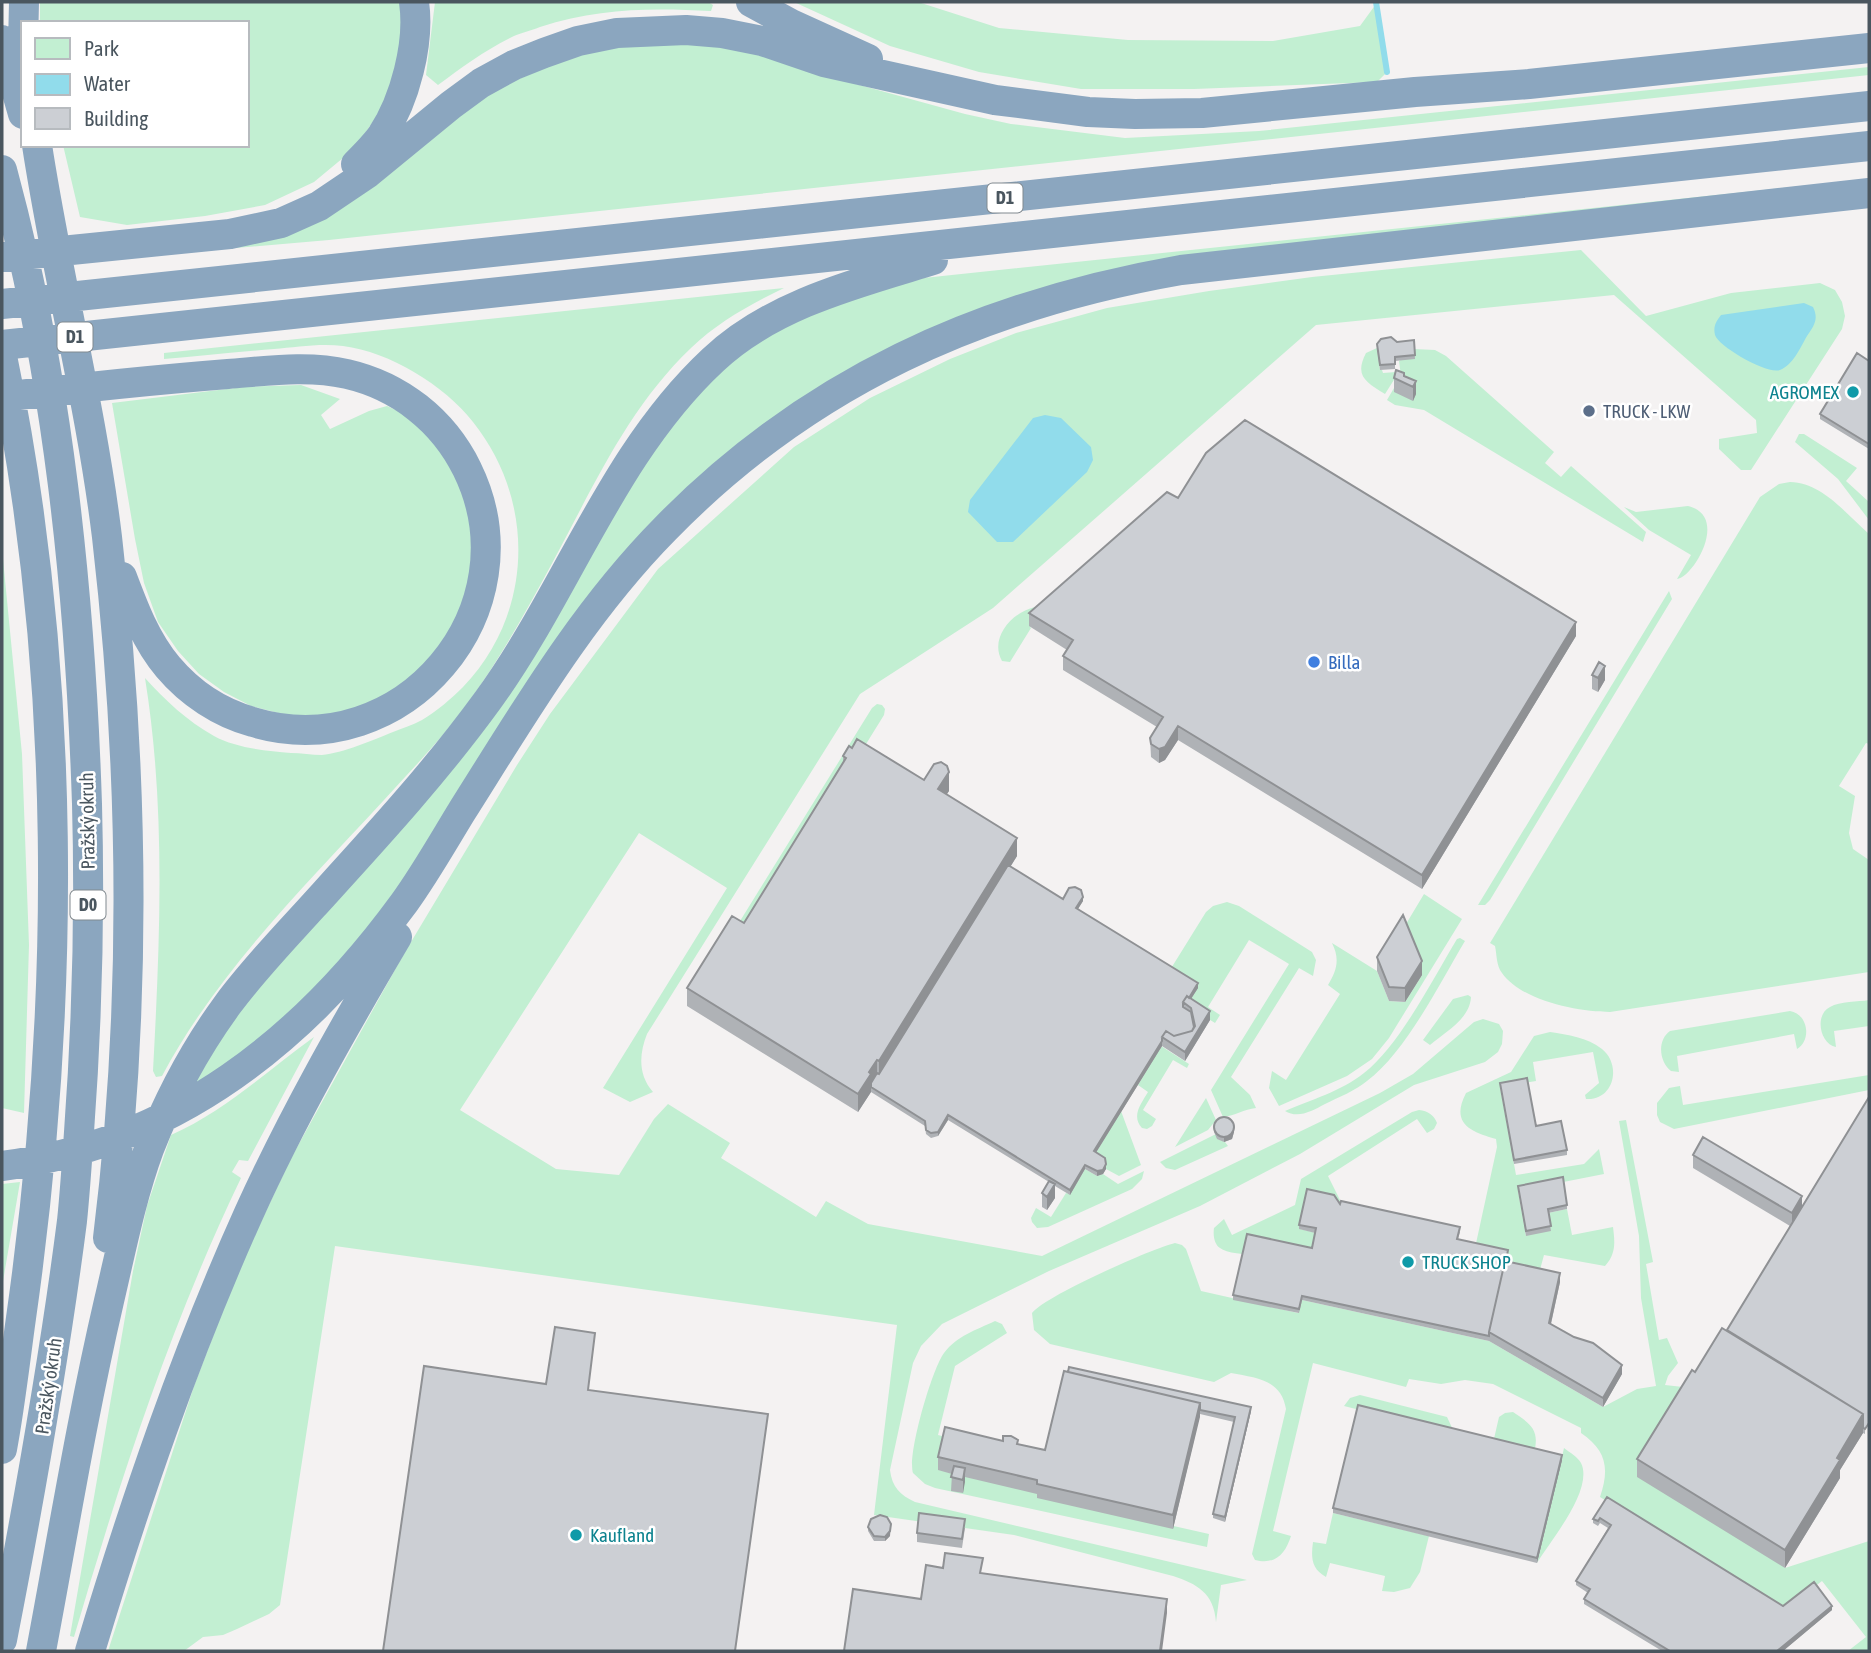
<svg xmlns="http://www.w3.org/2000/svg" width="1871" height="1653" font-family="'Asap Condensed',sans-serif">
<rect width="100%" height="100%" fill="#f4f2f2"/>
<!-- green -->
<path fill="#c2efd2" d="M40,2H402L404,46L389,98L355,148L314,182L265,205L205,216L127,225L80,217L63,145H247V23H40Z
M435,2H708L713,5L711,11C650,8 599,8 540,27C530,31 519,33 510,38C484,51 461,68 438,85L426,75Z
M794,2H918L999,28L1128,40L1273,41L1360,26L1376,4L1387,72L1377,82L1194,89H1081L979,72L890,46Z
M607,41L741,47L856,84L965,114L1011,124L1125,138L1259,131L1869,67V75L329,240L141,256L267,230L472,95Z
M1869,179L998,306L676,508L368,930L295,1015L196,1084L193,1080L218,1037L335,893L626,486L714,371L804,312L914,279Z
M1581,250L1646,316L1731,293L1820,283L1835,290L1842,302L1845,316L1842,329L1751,470H1741L1719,449V439L1757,433L1756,420L1614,295L1316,325L993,608L860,694L647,1034C639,1054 638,1075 653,1092L630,1102L603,1088L727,888L639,833L460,1110L556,1169L619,1175L654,1119L668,1104L730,1143L721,1158L816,1217L826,1201L868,1224L1042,1256L1380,1093L1413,1074L1474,1022L1483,1019L1499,1024L1503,1031L1502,1044L1498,1052L1485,1062L1414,1085L1300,1154L1200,1206L1049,1271L942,1324L921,1346L913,1363L890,1470C892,1487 900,1495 915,1502L1247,1580L1221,1585L1216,1622C1214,1593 1197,1584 1173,1576L1014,1535L874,1515L897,1325L335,1246L280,1605L269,1614L237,1629L223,1635L203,1637L184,1651H108L194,1386L237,1273L290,1160L402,957L517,765L550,714L658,569L794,447L870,398L950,359L1016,333L1107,308L1209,291L1312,277Z
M784,288C751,304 718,322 691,348C626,410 591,492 549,569C524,615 498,662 467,704C442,739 412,769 384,800C304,887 218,971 162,1076L156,1077L153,1071C160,940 166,808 145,678C165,700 187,721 214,736C236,748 266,751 291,753C301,753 312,755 322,755C343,753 373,740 393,732C402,728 413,725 422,720C437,711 451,699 463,687C534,613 536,501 473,422C444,385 390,352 343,346C321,343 296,347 274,349C238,352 201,356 164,359V353Z
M1377,348L1380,370H1382L1383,373L1396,372L1397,375L1385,394C1366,382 1354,376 1366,353Z
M1414,349L1435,350L1446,356L1554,452L1545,463L1561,477L1571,466L1646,532L1643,542L1424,410L1395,405L1387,400L1401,376L1399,361Z
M301,385L340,399L321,415L330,429L369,411L387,406L409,416L457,469L478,555L451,642L382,701L320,717L286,715L251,706L224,692L199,674L178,651L158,622L144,583L135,539L112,403L243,387Z
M1799,434H1804L1857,468L1846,481L1869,502V520L1838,479L1795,442Z
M1790,482C1823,483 1846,514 1869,534V744L1866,743L1839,786L1855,796L1849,833L1853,849L1869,860V972L1610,1012C1578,1012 1522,1001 1502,973C1496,965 1497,955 1495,946L1490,943L1760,497L1779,484Z
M1688,506C1730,516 1693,578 1677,579L1691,555L1649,530L1624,507L1636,512Z
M2,549L22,754L29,945L24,1113L2,1108Z
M1669,591L1672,599L1490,900L1485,905H1478Z
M1035,607L1041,608L1030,627L1031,628L1010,662L1002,661C989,638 1012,612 1035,607Z
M877,704L882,705L885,709L884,715L744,941L732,934L872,708Z
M1424,894L1462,919L1389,1038L1372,1059L1347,1076L1279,1106L1269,1088L1272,1071L1286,1080L1340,994L1328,985C1337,970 1340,959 1332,943L1377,971L1389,1001L1405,1002L1422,975L1403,929Z
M1227,902L1239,906L1312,952L1316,960L1313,976L1299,968L1231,1077L1250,1095L1256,1108C1244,1109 1235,1116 1223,1117L1211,1090L1289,964L1249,940L1208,1007L1220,1015L1215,1023L1186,1005L1170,970L1206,912L1213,906Z
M1460,938L1465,941C1440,983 1405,1053 1367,1081C1355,1091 1339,1097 1325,1104C1312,1111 1298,1119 1285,1111C1310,1100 1342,1091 1364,1073C1399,1046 1433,979 1457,939Z
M1468,995L1471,997C1470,1019 1445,1032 1430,1045L1423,1040L1453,999Z
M1869,1000V1026L1834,1031L1836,1047C1820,1044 1814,1015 1830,1007C1840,1001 1858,1002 1869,1000Z
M1790,1011C1808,1014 1812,1040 1797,1049L1794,1034L1677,1056L1679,1072L1671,1071C1659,1062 1657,1040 1670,1031Z
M1550,1032C1568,1035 1587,1037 1602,1049C1622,1065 1614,1101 1586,1099L1585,1095L1599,1083L1593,1052L1533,1062L1536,1081L1500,1087L1516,1175L1584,1164L1599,1149L1604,1174L1518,1191L1526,1236L1548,1213L1567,1209L1572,1235L1613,1227C1615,1243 1616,1254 1605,1266L1544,1255L1538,1277L1475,1248L1497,1147L1496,1139C1471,1132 1450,1124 1466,1093L1511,1072L1534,1036Z
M314,1037L248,1161L239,1160L232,1172L241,1178C170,1326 120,1480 74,1637L70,1636L133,1271L147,1206L171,1135C225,1111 267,1071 314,1037Z
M1161,1046L1189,1064L1187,1068L1173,1060L1143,1110L1156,1119L1152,1126L1147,1129L1142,1128C1131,1116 1141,1104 1148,1092L1138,1085Z
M1869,1075V1090L1674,1129L1660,1122L1657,1115V1103L1669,1088L1680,1086L1683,1105Z
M1206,1098L1216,1120L1208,1130L1175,1147Z
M1419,1110C1428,1111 1434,1115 1437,1123L1434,1129L1427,1133L1417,1119L1328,1176L1341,1202L1307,1194L1300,1229L1316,1233L1312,1253C1293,1253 1234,1259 1220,1248C1214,1244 1213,1235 1214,1228L1224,1219L1232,1235L1295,1205L1301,1179L1412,1112Z
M1121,1111L1141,1165L1119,1176L1106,1169L1105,1162L1094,1156Z
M1626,1120L1653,1262L1646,1264L1659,1340L1667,1338L1678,1363L1668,1376L1665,1385L1692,1388L1785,1568L1869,1541V1651H1848L1866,1637L1822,1581L1783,1611L1600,1497C1610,1468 1606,1450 1581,1433V1428L1493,1384L1465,1380L1441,1384L1409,1379L1406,1387L1313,1363L1273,1531L1291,1536C1285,1554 1276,1565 1255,1560L1252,1554L1286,1409C1281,1379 1256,1378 1231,1373L1214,1382L1050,1344L1034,1330L1032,1313C1045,1296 1151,1249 1175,1243L1182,1245L1186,1249L1201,1291L1298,1313L1302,1300L1489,1341L1603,1407L1637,1389L1656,1386L1641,1298L1639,1236L1619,1121Z
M1216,1134L1218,1139L1225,1142L1228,1146L1175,1170L1166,1168L1160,1162Z
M1085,1169L1097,1176L1103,1174L1118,1184L1144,1171L1142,1179L1132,1189L1048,1227L1037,1228L1032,1222L1031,1218L1036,1208L1051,1217L1066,1193L1070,1194Z
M20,1182L2,1287V1184Z
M995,1321L1002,1324L1007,1333L955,1366L938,1435L950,1438L1042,1493L1041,1496L1209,1534L1207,1547L935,1488L925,1484L913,1473C907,1455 932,1369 944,1353C957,1336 976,1330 995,1321Z
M1360,1395L1447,1417L1455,1434L1344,1406L1350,1398Z
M1513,1412C1531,1424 1540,1430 1534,1453L1493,1443L1499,1417L1505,1413Z
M1564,1448C1570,1453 1577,1456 1581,1463C1594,1489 1551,1540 1537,1563Z
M1333,1513L1429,1536L1420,1572L1410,1588L1394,1592L1382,1591L1385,1576L1330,1563L1326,1577C1311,1569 1311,1557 1313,1542L1326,1544Z"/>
<!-- water -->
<path fill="#91dceb" d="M1804,303L1813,307C1819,319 1814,326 1807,336C1800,348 1793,365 1780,370C1768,375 1719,347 1715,335C1713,326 1716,322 1721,315Z
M1045,415L1061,418L1091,447L1093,460L1087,472L1013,542H997L968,512L970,500L1033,418Z"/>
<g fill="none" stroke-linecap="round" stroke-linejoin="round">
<!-- stream -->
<path stroke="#91dceb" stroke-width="6" d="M1376,2L1387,72"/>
<!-- highway -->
<path stroke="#8ba6bf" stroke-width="30" d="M751,2L791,24L868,59
M2,40L23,114
M23,45L24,2
M37,145C57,276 91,405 107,537C134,770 137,1005 108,1238
M356,164C365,155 375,145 382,135C405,100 420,43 414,2
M2,170C58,376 80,591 87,804C90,914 87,1023 79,1132C77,1162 75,1192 72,1221C54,1362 29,1501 2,1640
M2,257L230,234L281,223L319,206L368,173L451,105L481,83L514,65L544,53L578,41L617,33L686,30L722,33L762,41L824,62L995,100L1088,112L1135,114L1202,113L1415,92L1529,84L1869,48
M2,304L1869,106
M2,345L1869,146
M2,356C67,671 66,1001 21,1318C15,1361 10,1406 2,1449
M2,397C77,388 152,380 228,374C267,371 308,365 347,374C399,386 443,420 467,469C536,609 403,767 253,722C220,713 190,693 168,667C146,641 134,609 122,577
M2,1166C175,1144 304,1040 404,903C425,874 443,842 462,811C524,713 583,612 665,529C808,382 981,305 1181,270L1869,193
M41,1651C63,1534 82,1417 109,1301C121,1250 131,1198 149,1149C169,1098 195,1049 228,1004C254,969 284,938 313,906C374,839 435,773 488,700C568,590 612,454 713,360C772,304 858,283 933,260
M90,1651C135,1502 185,1355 249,1213C292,1118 344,1027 397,937"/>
</g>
<!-- wall -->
<path fill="#afb2b6" d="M1414,340L1415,359L1395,361V369L1380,370L1377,348L1397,342Z
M1869,361V449L1820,419V414Z
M1404,377L1416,381V394L1413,401L1394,392V378Z
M1178,498L1576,636L1422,889L1178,740L1165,760L1159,763L1151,757L1150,738L1157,727L1063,670V656L1067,650L1029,626V613Z
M1592,675L1605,680L1598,692L1592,689Z
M843,756L924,780L949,791L946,794L1017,856L1010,867L1063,899L1083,901L1078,909L1198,988L1191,999L1210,1020L1185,1061L1162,1046L1096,1152L1106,1169L1103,1174L1097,1176L1085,1169L1070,1195L1055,1186V1198L1047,1210L1042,1207V1193L1049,1182L948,1120L938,1136L931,1138L926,1134L925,1126L871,1092L858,1112L687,1006V988L744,923L843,762Z
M1377,957L1422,975L1405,1002L1389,1001L1377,971Z
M1500,1083L1536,1126L1567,1150V1155L1514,1164Z
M1869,1097L1865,1434L1863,1433L1840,1470V1478L1785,1568L1637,1477V1459L1695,1372L1727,1330L1790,1226L1693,1168V1155L1802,1206Z
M1214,1127L1234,1132L1232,1139L1224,1142L1217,1139L1214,1132Z
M1518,1186L1567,1205V1209L1548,1213L1551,1231L1526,1236Z
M1340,1204L1460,1232L1458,1239L1508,1255L1507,1261L1560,1282L1551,1324L1622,1374L1603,1407L1489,1341L1302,1300L1299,1313L1233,1300V1295L1312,1248L1315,1233L1299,1229V1225Z
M1064,1371L1251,1411L1225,1522L1213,1518V1514L1234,1422L1200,1414L1173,1529L1037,1498V1494L965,1477L963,1493L951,1491L952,1474L938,1470V1457L1018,1444L1045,1450Z
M1562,1460L1537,1563L1333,1513V1508Z
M1607,1497L1783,1606L1832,1610L1783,1651H1662L1584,1604V1599L1588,1593L1576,1585V1581L1608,1528L1600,1523L1598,1526L1593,1523V1519Z
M868,1527L890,1536L885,1541H874L868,1531Z
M965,1528L962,1548L917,1542V1533Z"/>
<!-- shaded-wall -->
<path fill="#8f9194" d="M1416,381V394L1413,401V387Z
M1576,622V636L1422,889V875Z
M1605,666V680L1598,692V678Z
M1178,726V740L1165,760L1159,763V749Z
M949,772V791L938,808V789Z
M1017,838V856L879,1079V1061Z
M1083,897V901L1076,912V908Z
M1422,961V975L1405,1002V988Z
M1198,983V988L1187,1005L1185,1004Z
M1210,1011V1020L1185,1061V1052Z
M1162,1041V1046L1094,1156V1151Z
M877,1060V1078L871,1087V1092L858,1112V1094L869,1072Z
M948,1115V1120L938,1136V1132Z
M1234,1127V1132L1232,1139L1224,1142V1137Z
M1106,1164V1169L1103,1174L1097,1176V1171Z
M1085,1165V1169L1070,1195V1190Z
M1055,1184V1198L1047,1210V1197Z
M1802,1196V1209L1792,1227V1213Z
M1560,1273V1282L1549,1332V1323Z
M1622,1365V1374L1603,1407V1398Z
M1200,1403V1417L1173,1529V1515Z
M1251,1407V1411L1225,1522V1517Z
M1863,1414V1433L1840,1470V1478L1785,1568V1550L1837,1458Z
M1562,1455V1460L1537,1563V1558Z
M965,1468V1482L963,1493V1480Z
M891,1524L890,1536L885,1541V1537Z
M1167,1599V1613L1162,1651H1160Z
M1832,1606V1610L1783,1651H1777Z"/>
<!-- building -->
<path fill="#cccfd4" stroke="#8f9194" stroke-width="2" d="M1391,337L1397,342L1414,340L1415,355L1395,357V364L1380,365L1377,344L1381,339Z
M1857,353L1869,361V444L1820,414Z
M1396,370L1404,373V376L1416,381L1413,387L1394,378Z
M1245,420L1576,622L1422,875L1178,726L1165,747L1159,749L1151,744L1150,738L1163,717L1063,656L1073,640L1029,613L1167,492L1178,498L1206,453Z
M1599,662L1605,666L1598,678L1592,675Z
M857,739L924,780L934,764L941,762L947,766L949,772L938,789L1017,838L879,1061L877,1060L869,1072L871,1074L858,1094L687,988L732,916L744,923L846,758L843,756L849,746L852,748Z
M1008,865L1063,899L1069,888L1075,887L1081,890L1083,897L1076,908L1198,983L1189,998L1187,996L1183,1002V1007L1191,1012L1194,1027L1192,1031L1174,1036L1166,1031L1162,1037V1041L1094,1151L1105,1158L1106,1164L1103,1170L1097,1171L1085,1165L1070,1190L948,1115L938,1132L931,1133L926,1130L925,1121L871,1087V1083L877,1073L879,1074Z
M1403,915L1422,961L1405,988L1389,987L1377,957Z
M1187,996L1210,1011L1185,1052L1162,1037L1166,1031L1174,1036L1192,1031L1195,1026L1191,1008L1183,1002Z
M1527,1078L1536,1126L1561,1121L1567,1150L1514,1160L1500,1083Z
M1869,1097V1423L1865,1429L1863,1428V1414L1727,1330Z
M1214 1127a10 10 0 1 1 20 0a10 10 0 1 1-20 0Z
M1703,1137L1802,1196L1792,1213L1693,1155Z
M1563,1177L1567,1205L1548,1209L1551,1226L1526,1231L1518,1186Z
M1049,1181L1055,1184L1047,1197L1042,1193Z
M1307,1189L1334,1195L1340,1204L1341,1201L1460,1227L1457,1239L1508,1250L1506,1261H1505L1489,1332V1336L1302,1296L1299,1309L1233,1295L1247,1234L1312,1248L1316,1228L1299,1225Z
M1505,1261L1560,1273L1549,1323L1574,1337L1593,1343L1622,1365L1603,1398L1489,1332Z
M555,1327L595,1333L588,1390L768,1414L735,1651H383L424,1366L546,1384Z
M1722,1328L1863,1414L1837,1458L1840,1460L1785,1550L1637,1459L1692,1370L1695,1372Z
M1069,1367L1251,1407L1225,1517L1213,1514L1235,1417L1200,1410V1403L1068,1372Z
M1064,1371L1200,1403L1173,1515L1037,1484V1480L938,1457L945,1427L1003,1441V1436H1011L1018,1440L1017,1444L1045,1450Z
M1358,1405L1562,1455L1537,1558L1333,1508Z
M954,1466L965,1468L963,1480L951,1477Z
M1607,1497L1783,1606L1814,1582L1832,1606L1777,1651H1670L1584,1599L1590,1589L1576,1581L1611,1525L1600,1518L1598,1521L1593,1519Z
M919,1513L965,1519L962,1539L917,1533Z
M880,1515L887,1517L891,1524L890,1531L885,1537L874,1536L868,1527L871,1519Z
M945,1553L983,1558L980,1573L1167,1599L1160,1651H844L853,1589L921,1599L926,1565L943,1568Z"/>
<!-- markers -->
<g fill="#0f9aa8" stroke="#fff" stroke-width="2.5">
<circle cx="1853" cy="392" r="7"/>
<circle cx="1408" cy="1262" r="7"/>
<circle cx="576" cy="1535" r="7"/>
</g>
<circle fill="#5c6f8a" stroke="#fff" stroke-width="2.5" cx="1589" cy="411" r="7"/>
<circle fill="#3f7fe0" stroke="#fff" stroke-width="2.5" cx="1314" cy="662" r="7"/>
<g text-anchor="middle" stroke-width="5" stroke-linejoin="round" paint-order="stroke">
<!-- shield labels -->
<g fill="#fff" stroke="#80898f" stroke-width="2">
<rect x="987.5" y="183.5" width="35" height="29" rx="5"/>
<rect x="57.5" y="322.5" width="35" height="29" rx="5"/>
<rect x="70.5" y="890.5" width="35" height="29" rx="5"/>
</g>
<g font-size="18" font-weight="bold" fill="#4a565f">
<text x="1005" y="204">D1</text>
<text x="75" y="343">D1</text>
<text x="88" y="911">D0</text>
</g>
<!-- culture labels -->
<g font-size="19" fill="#0d838f" stroke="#fff" text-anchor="start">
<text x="1839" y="399" text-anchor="end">AGROMEX</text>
<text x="1422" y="1269">TRUCK SHOP</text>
<text x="590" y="1542">Kaufland</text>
</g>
<!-- service labels -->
<g font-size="19" fill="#4e5e75" stroke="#fff" text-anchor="start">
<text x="1603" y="418">TRUCK - LKW</text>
</g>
<!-- shop labels -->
<g font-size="19" fill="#366cbe" stroke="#fff" text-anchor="start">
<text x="1328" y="669">Billa</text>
</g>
<!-- street labels -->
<g font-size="19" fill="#4a565f" stroke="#fff">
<text transform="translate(87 821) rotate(-91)" y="7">Pražský okruh</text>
<text transform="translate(48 1386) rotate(-82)" y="7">Pražský okruh</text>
</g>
</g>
<!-- border -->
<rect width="1871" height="1653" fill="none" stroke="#4a565f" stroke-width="7"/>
<!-- legend -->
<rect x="21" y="21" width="228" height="126" fill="#ffffff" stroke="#b7bbbf" stroke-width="2"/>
<rect x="35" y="38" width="35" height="21" fill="#c2efd2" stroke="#b7bbbf" stroke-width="2"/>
<text x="84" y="56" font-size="21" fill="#4a565f">Park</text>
<rect x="35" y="74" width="35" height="21" fill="#91dceb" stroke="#b7bbbf" stroke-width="2"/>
<text x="84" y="91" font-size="21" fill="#4a565f">Water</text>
<rect x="35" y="108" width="35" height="21" fill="#cccfd4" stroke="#b7bbbf" stroke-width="2"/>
<text x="84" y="126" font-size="21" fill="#4a565f">Building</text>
</svg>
